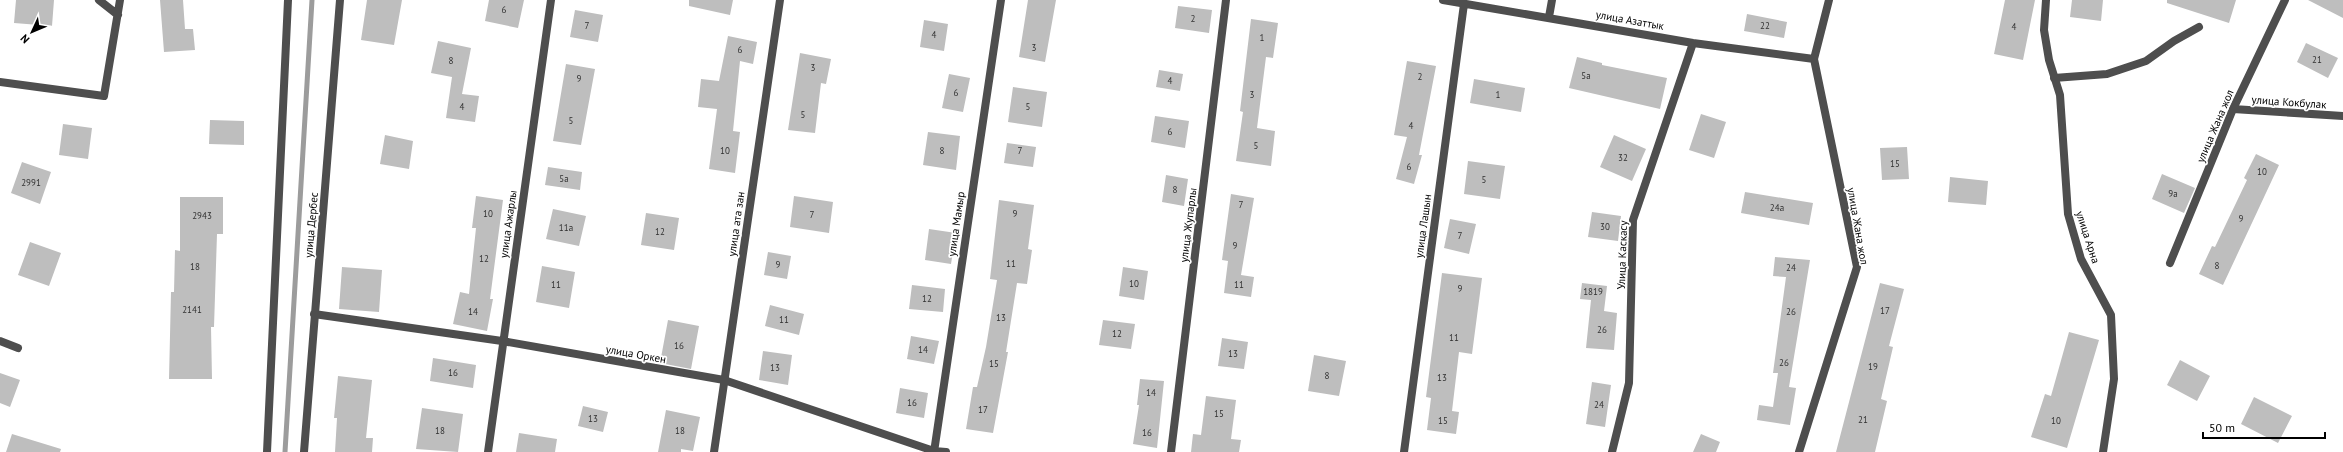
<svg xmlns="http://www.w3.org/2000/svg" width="2343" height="452" font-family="'PT Sans',sans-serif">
<rect width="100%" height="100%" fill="#fff"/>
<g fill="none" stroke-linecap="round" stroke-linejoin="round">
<!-- stream -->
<path stroke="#9c9c9c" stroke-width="5" d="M285,452L312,0"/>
</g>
<!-- building -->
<path fill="#bebebe" d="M16,0H54L52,26L14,23Z
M160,0H183L185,29H193L195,50L164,52Z
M367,0H402L394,45L361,40Z
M489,0H524L518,28L485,21Z
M689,0H733L730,15L689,6Z
M1028,0H1056L1045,62L1019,57Z
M2005,0H2035L2023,60L1994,54Z
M2072,0H2103L2101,21L2070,17Z
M2167,0H2236L2229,23L2167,3Z
M2308,0H2343V18Z
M1178,6L1212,10L1209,33L1175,28Z
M575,10L603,15L598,42L570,37Z
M1747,14L1787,22L1784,38L1744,31Z
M1251,19L1278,23L1273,58L1266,57L1257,128L1275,131L1271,166L1236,161L1243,112L1240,111Z
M924,20L948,24L944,51L920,47Z
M728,36L757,42L753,64L740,61L733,131L740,132L735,173L709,169L717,109L698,107L701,79L719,81Z
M438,41L471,48L462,94L479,96L475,122L446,118L452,77L431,73Z
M2306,43L2338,58L2328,78L2297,62Z
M800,53L831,59L826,84L821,83L815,133L788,130Z
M1577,57L1602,63V65L1667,78L1660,109L1569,88Z
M1407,61L1436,66L1419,155H1422L1414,184L1396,179L1407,137L1394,135Z
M566,64L595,69L581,145L553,141Z
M1159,70L1183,74L1180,91L1156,87Z
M949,74L970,78L963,112L942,108Z
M1474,79L1525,88L1521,112L1470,103Z
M1013,87L1047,92L1042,127L1008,122Z
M1701,114L1726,122L1714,158L1689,150Z
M1155,116L1189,121L1185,148L1151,142Z
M210,120L244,121V145L209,144Z
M63,124L92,128L88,159L59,155Z
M928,132L960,136L956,170L923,165Z
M385,135L413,141L409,169L380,164Z
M1614,135L1646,149L1632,181L1600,167Z
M1007,143L1036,147L1033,167L1004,163Z
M1907,147L1909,179L1882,180L1880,148Z
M2256,154L2279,165L2223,285L2199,274L2212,246L2215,247L2247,180L2244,178Z
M1468,161L1505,166L1500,199L1464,194Z
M22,162L51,172L40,204L11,193Z
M548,167L582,172L580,190L545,185Z
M2162,174L2195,188L2184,213L2152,199Z
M1166,175L1188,179L1184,206L1162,202Z
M1950,177L1988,181L1986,205L1948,202Z
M1745,192L1813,203L1809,225L1741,213Z
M1231,194L1254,198L1241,275L1254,277L1251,297L1224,293L1228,261L1222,260Z
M476,196L503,200L490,299H493L487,331L453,324L460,292L469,294L476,228H472Z
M794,196L833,202L829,233L790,227Z
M180,197H223V234H217L214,327H211L212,379H169L171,292H174L175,250L180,251Z
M999,200L1034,205L1028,249L1032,250L1027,284L1017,283L1006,352H1008L993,433L966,429L973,387H977L986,347L997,280L990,279Z
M553,209L586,216L579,246L546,239Z
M1592,212L1621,216L1618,241L1588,237Z
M646,213L679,218L674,250L641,245Z
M1450,219L1476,224L1469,254L1444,248Z
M929,229L956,233L951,264L925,260Z
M30,242L61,253L49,286L18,275Z
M768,252L791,256L787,279L764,275Z
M1775,257L1810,260L1789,387L1796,388L1790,425L1757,420L1759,405L1773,407L1778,373H1773L1786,277L1773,276Z
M542,266L575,272L569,308L536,302Z
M342,267L382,270L379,312L339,309Z
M1123,267L1148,271L1144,300L1119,296Z
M1442,273L1482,278L1472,354L1459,352L1452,411L1459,412L1456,434L1427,430L1431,398L1426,397Z
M1582,283L1607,286L1604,311L1617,313L1614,350L1586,348L1591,300L1580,299Z
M1880,283L1904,289L1889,346L1893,347L1881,399L1887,401L1875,452H1836Z
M912,285L945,289L943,312L909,309Z
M770,305L804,314L799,335L765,326Z
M668,320L699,326L691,369L660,363Z
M1103,320L1135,324L1131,349L1099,345Z
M2069,332L2099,340L2067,448L2031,437L2045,394L2051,396Z
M911,336L939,341L934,364L907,359Z
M1222,338L1248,342L1244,369L1218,366Z
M763,351L792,355L788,385L759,380Z
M1314,355L1346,361L1339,396L1308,391Z
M433,358L476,365L473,388L430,381Z
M2180,360L2210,376L2197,401L2167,385Z
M0,373L20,380L10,407L0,403Z
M338,376L372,380L366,438H373L372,452H335L337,418H334Z
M1140,379L1164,381L1157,448L1133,444L1139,405H1137Z
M1592,382L1611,385L1605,427L1586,424Z
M900,388L928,393L924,418L896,413Z
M1206,396L1236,400L1231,439L1241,440L1239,452H1191L1193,434L1201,435Z
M2254,397L2292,416L2278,443L2241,424Z
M583,406L608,412L603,432L578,426Z
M422,408L463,414L458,452L416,449Z
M666,410L700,417L693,451L681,449V452H658Z
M519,433L557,439L555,452H516Z
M12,434L61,449L60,452H6Z
M1701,434L1720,442L1716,452H1693Z"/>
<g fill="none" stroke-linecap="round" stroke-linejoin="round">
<!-- service -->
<path stroke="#4e4e4e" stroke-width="8" d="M2054,78L2107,74L2146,61L2174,41L2199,27"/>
<!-- minor -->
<path stroke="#4e4e4e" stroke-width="8" d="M99,0L118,15
M1443,0L1693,43L1814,59
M2046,0L2044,30L2049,60L2060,95L2068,214L2081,259L2111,315L2114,379L2103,452
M1549,17L1552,0
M0,82L104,96L120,0
M2233,109L2343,116
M2170,263L2233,109L2285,0
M314,314L502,341L724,380L934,451L946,452
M0,341L18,348
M267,452L288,0
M304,452L340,0
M488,452L551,0
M714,452L780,0
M934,452L1001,0
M1171,452L1226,0
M1404,452L1464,4
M1612,452L1629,383L1633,220L1693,43
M1799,452L1857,267L1814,59L1829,0"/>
</g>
<g text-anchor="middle" stroke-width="3.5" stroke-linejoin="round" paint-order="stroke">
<!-- number labels -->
<g font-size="9" fill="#303030">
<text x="504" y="13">6</text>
<text x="1193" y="22">2</text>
<text x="587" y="29">7</text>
<text x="1765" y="29">22</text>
<text x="2014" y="30">4</text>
<text x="934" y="38">4</text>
<text x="1262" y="41">1</text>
<text x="1034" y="51">3</text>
<text x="740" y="53">6</text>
<text x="2317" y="63">21</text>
<text x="451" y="64">8</text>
<text x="813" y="71">3</text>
<text x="1586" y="79">5а</text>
<text x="1420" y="80">2</text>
<text x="579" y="82">9</text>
<text x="1170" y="84">4</text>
<text x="956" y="96">6</text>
<text x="1252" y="98">3</text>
<text x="1498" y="98">1</text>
<text x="462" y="110">4</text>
<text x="1028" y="110">5</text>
<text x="803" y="118">5</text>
<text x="571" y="124">5</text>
<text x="1411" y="129">4</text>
<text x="1170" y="135">6</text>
<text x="1256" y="149">5</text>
<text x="725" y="154">10</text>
<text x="942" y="154">8</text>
<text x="1020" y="154">7</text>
<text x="1623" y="161">32</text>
<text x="1895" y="167">15</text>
<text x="1409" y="170">6</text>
<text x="2262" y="175">10</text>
<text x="564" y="182">5а</text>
<text x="1484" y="183">5</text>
<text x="31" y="186">2991</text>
<text x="1175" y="193">8</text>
<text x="2173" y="197">9а</text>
<text x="1241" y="208">7</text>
<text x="1777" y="211">24а</text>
<text x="488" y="217">10</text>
<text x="1015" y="217">9</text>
<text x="812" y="218">7</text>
<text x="202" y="219">2943</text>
<text x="2241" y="222">9</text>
<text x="1605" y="230">30</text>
<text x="566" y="231">11а</text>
<text x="660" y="235">12</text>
<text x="1460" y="239">7</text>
<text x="1235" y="249">9</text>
<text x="484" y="262">12</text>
<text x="1011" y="267">11</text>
<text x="778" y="268">9</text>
<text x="2217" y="269">8</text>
<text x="195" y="270">18</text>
<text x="1791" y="271">24</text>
<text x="1134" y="287">10</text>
<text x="556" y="288">11</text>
<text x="1239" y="288">11</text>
<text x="1460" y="292">9</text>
<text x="1593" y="295">1819</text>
<text x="927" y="302">12</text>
<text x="192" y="313">2141</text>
<text x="1885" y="314">17</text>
<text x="473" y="315">14</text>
<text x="1791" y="315">26</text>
<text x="1001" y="321">13</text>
<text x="784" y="323">11</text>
<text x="1602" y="333">26</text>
<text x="1117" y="337">12</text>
<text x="1454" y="341">11</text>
<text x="679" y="349">16</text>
<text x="923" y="353">14</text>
<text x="1233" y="357">13</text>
<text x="1784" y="366">26</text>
<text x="994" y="367">15</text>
<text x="1873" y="370">19</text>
<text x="775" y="371">13</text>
<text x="453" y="376">16</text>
<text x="1327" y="379">8</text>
<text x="1442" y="381">13</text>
<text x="1151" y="396">14</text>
<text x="912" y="406">16</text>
<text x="1599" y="408">24</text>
<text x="983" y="413">17</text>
<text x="1219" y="417">15</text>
<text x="593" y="422">13</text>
<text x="1863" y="423">21</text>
<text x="1443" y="424">15</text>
<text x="2056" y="424">10</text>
<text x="440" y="434">18</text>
<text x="680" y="434">18</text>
<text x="1147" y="436">16</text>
</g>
<!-- street labels -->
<g font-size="11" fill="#000" stroke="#fff">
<text transform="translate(1630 20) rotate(10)" y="4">улица Азаттык</text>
<text transform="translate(2289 102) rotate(4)" y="4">улица Кокбулак</text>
<text transform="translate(2215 126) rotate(-67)" y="4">улица Жана жол</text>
<text transform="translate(508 224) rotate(-82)" y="4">улица Ажарлы</text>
<text transform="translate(736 224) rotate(-82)" y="4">улица ата зан</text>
<text transform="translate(956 224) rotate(-82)" y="4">улица Мамыр</text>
<text transform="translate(311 225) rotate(-85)" y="4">улица Дербес</text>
<text transform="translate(1188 225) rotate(-83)" y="4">улица Жупарлы</text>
<text transform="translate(1423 226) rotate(-82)" y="4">улица Лашын</text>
<text transform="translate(1858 226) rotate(80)" y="4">улица Жана жол</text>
<text transform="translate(2088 237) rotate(72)" y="4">улица Арна</text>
<text transform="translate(1622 255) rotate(-88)" y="4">Улица Каскасу</text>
<text transform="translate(636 354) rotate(10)" y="4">улица Оркен</text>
</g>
</g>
<!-- north arrow -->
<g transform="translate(32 32) rotate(226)" stroke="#ffffff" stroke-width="3" paint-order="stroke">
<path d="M0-3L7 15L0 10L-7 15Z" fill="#000000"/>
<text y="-6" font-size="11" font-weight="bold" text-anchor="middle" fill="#000000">N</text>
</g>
<!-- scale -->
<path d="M2203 432v6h122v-6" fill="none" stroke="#000000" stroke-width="2"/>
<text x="2209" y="432" font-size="12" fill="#000000" stroke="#ffffff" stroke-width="3" paint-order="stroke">50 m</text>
</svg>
